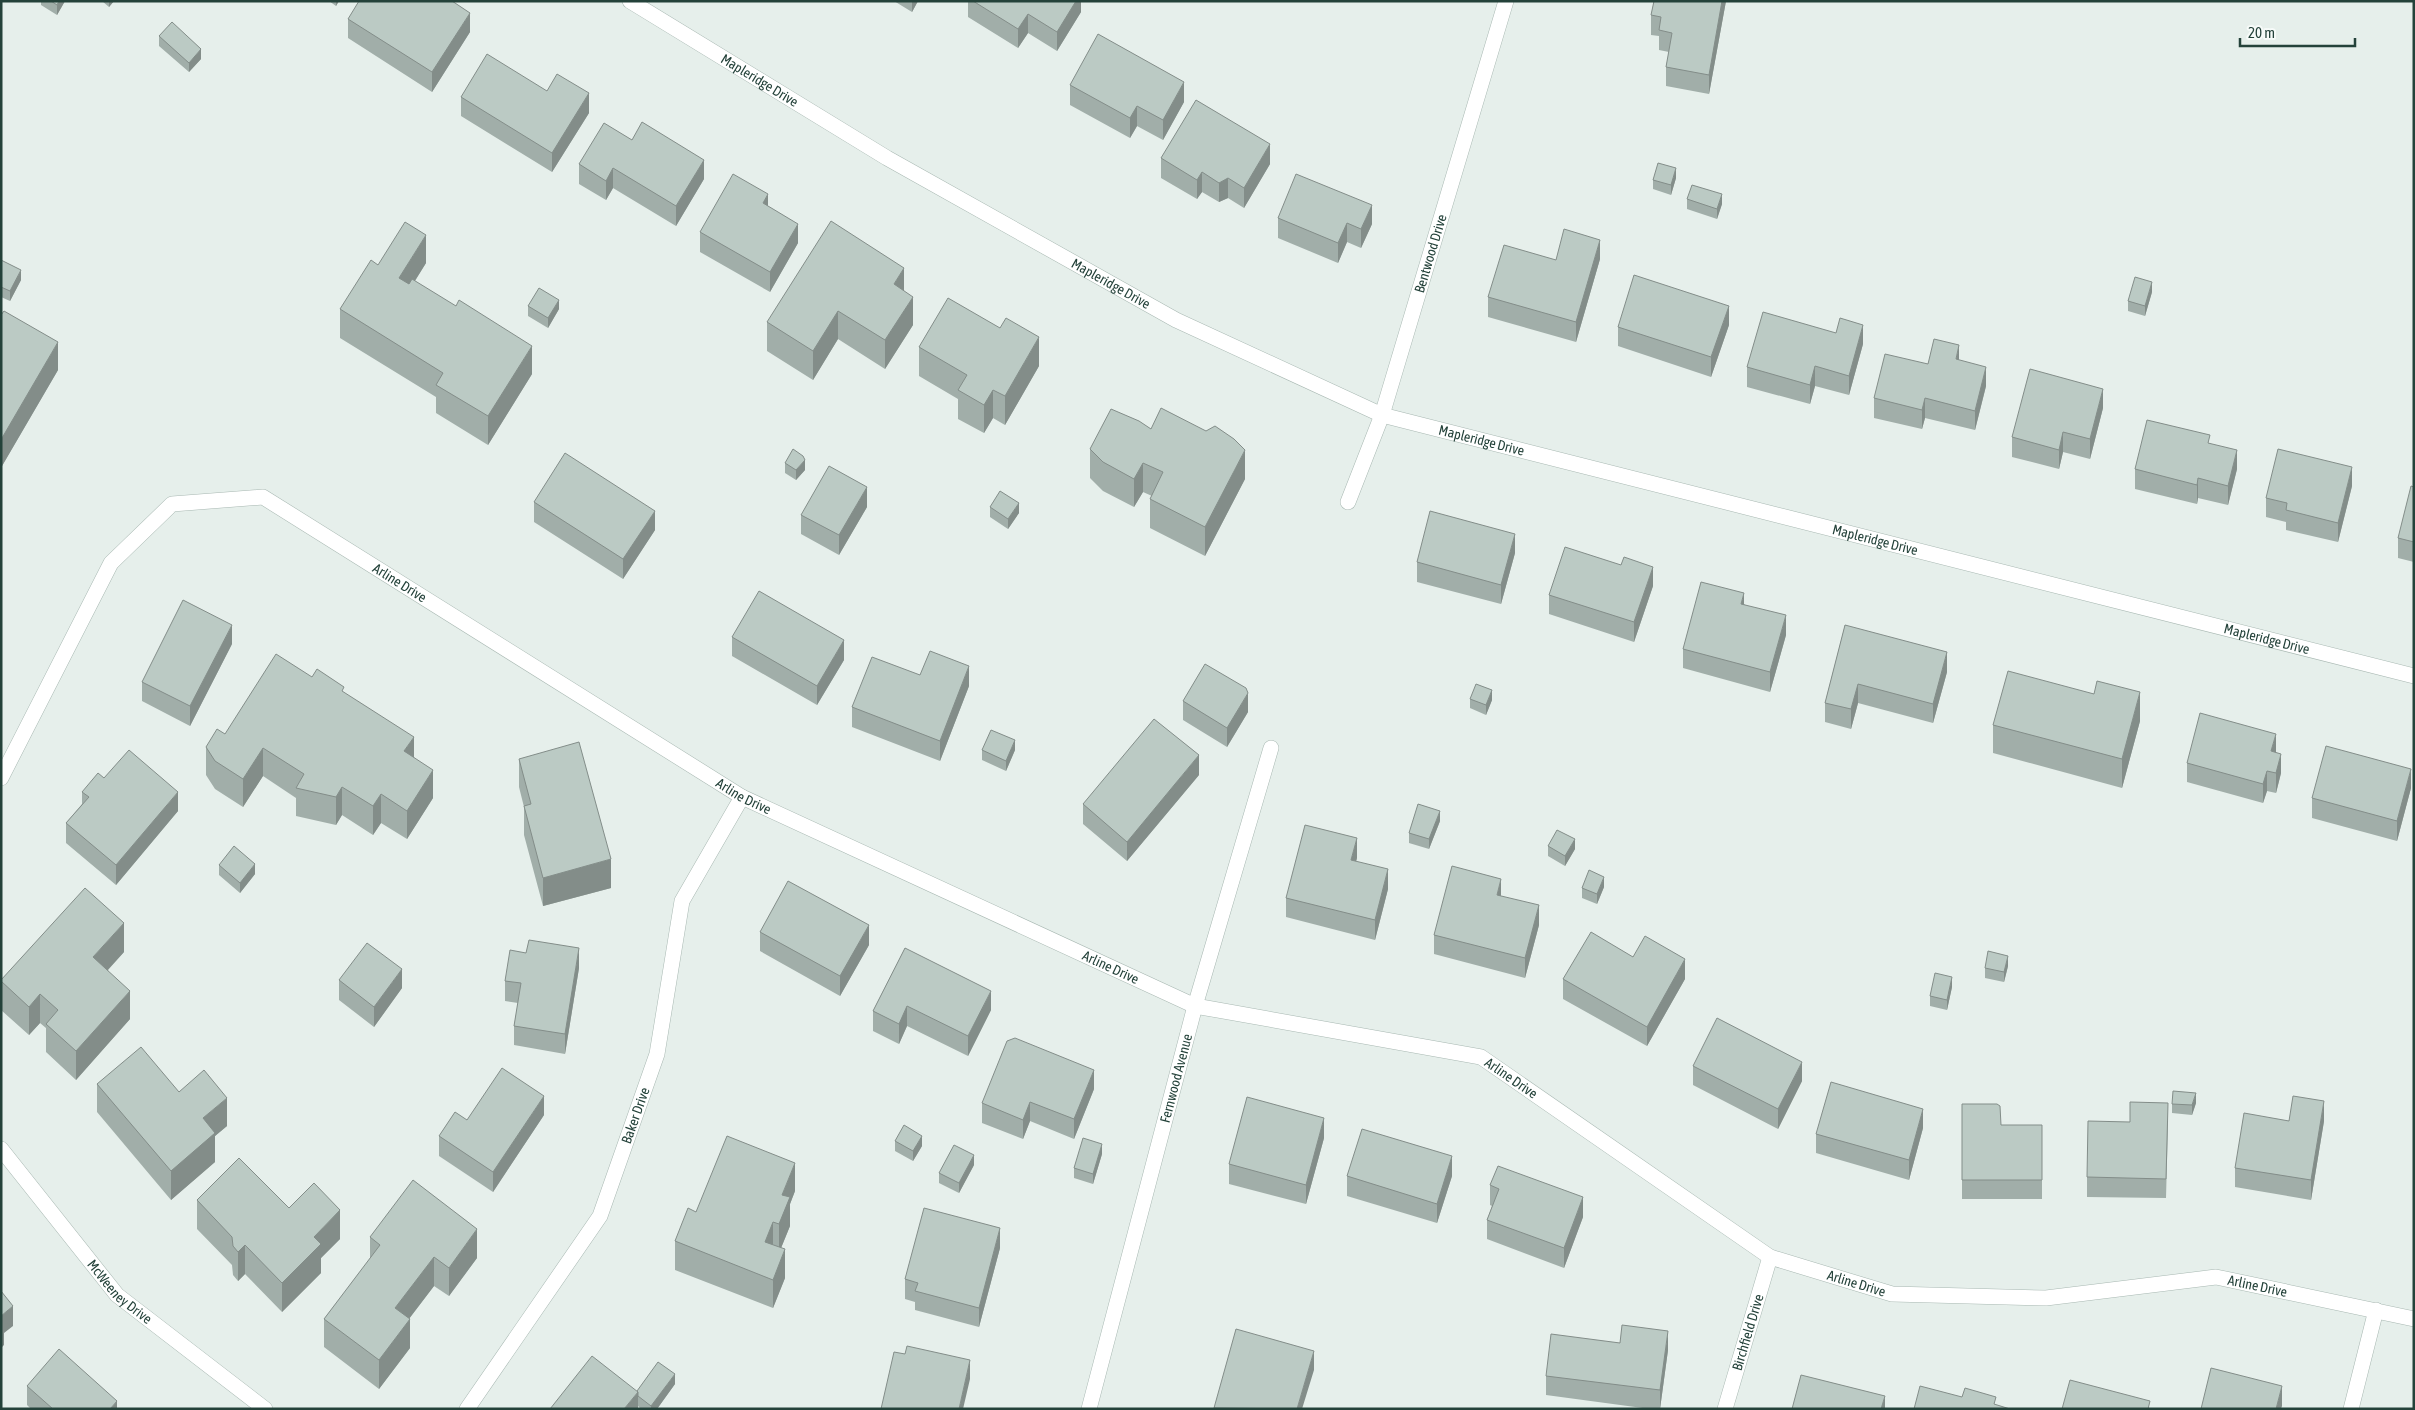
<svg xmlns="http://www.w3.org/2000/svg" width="2415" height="1410" font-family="'Asap Condensed',sans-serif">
<rect width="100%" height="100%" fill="#e6efeb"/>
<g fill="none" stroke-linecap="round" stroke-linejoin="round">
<defs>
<g id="street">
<path id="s1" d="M630,1L887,158L1176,320L1382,415L2414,676"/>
<path id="s2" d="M1348,502L1382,415L1506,1"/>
<path id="s3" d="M1,778L111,563L172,504L263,497L742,797L1195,1006L1481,1057L1770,1257L1892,1294L2046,1298L2216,1277L2414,1319"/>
<path id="s4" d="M1,1149L117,1295L265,1409"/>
<path id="s5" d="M467,1409L600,1216L657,1054L682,901L742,797"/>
<path id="s6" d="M1089,1409L1195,1006L1271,748"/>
<path id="s7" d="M1725,1409L1770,1257"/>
<path d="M2351,1409L2376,1310"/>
</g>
</defs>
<!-- street casing -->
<use href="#street" stroke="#a8b8b2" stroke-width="16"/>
<!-- street -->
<use href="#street" stroke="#fff" stroke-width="15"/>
</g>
<!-- wall -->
<path fill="#a1aea9" d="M41,1H65L57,15L41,5Z
M102,1H114L109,7Z
M329,1H339L336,6Z
M894,1H918L912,12Z
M968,1H1081V12L1057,51L1028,33L1018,48L968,17Z
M1654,1H1726L1709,94L1666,86V67L1669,52L1659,50V36L1651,35V15Z
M348,19L470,32L432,92L348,38Z
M159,36L201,59L189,72L159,46Z
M1070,85L1184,102L1163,140L1137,126L1130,138L1070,105Z
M547,91L589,113L552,172L461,116V97Z
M632,140L704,179L676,226L613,188L606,200L579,184V164Z
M1161,158L1270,164L1244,208L1228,198L1219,202L1202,192L1197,199L1161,178Z
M1676,178L1671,195L1653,189V180Z
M1687,199L1722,204L1717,219L1687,209Z
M768,206L798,243L770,292L700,252V232Z
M1278,218L1372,224L1361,248L1347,242L1338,263L1278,238Z
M1600,259L1576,342L1488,317V297L1556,260Z
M1,260L21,280L10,301L1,297Z
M426,263L415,281L532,374L488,445L436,413V397L340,338V309L378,265Z
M904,290L913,325L885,369L838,339L813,380L767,351V322Z
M2152,292L2145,316L2128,311V301Z
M528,306L559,309L548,328L528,316Z
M1,315L58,370L2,466H1Z
M1729,325L1711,377L1618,346V327Z
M1863,344L1849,395L1815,386L1810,404L1747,387V367Z
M919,347L1039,366L1005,425L993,418L984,433L958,419V399L919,376Z
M1959,360L1986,386L1975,430L1925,418L1922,429L1874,418V398L1928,364Z
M2103,408L2090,459L2063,452L2059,469L2012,457V437Z
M1151,429L1245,479L1205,556L1150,528V499L1152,496L1143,492L1134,507L1103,491L1090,478V449Z
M2210,443L2237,469L2228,505L2198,498L2197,504L2135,489V469Z
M785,463L805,470L796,480L785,473Z
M2352,486L2338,542L2286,530V522L2266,517V498Z
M2414,487V562L2398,558V538Z
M534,502L655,530L623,579L534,522Z
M867,507L839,555L801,534V515Z
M990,507L1019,513L1008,529L990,517Z
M1515,553L1501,604L1417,582V562Z
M1653,586L1634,642L1549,614V595Z
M1744,604L1786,635L1770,692L1683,668V649Z
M1845,625L1947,672L1933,723L1858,703L1851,729L1825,722V703Z
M732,637L844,660L817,705L732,656Z
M232,644L190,726L142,701V682Z
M920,675L969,686L940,761L852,727V707Z
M312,677L344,693L414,757L433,798L407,839L381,823L373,835L342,815L336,825L296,816V798L263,776L243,807L215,789L206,775V747Z
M1470,699L1492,700L1486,715L1470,708Z
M1183,701L1248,712L1227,747L1183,720Z
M2140,721L2122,788L1993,753V725Z
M982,750H1015L1006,771L982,760Z
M2276,752L2281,773L2276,793L2267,791L2263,803L2187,782V763Z
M519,759L611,888L543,906L524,835V807L519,787Z
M1199,775L1127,861L1083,824V804Z
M104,778L178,811L116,885L66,843V823L82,804V792Z
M2411,788L2397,841L2312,818V798Z
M1440,821L1429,849L1409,843V833Z
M1548,846L1575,849L1565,866L1548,856Z
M1357,858L1356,861L1388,889L1375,940L1286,917V898Z
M219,865L255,874L240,893L219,875Z
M1604,887L1597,904L1582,898V888Z
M1501,896L1539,925L1525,978L1434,954V935Z
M760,932L869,945L840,996L760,951Z
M905,948L991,1010L968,1056L907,1026L899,1044L873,1031V1011Z
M124,952L108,970L130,1019L76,1080L46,1052V1028L40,1023L29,1035L1,1010V981Z
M1633,957L1685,979L1647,1046L1563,999V979Z
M2008,966L2004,982L1985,978V968Z
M579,968L565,1054L514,1045V1026L518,1003L505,1001V981Z
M339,980L402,988L374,1027L339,1000Z
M1952,987L1947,1010L1930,1006V996Z
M1693,1066L1802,1081L1778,1129L1693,1085Z
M97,1084L179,1092L227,1126L215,1136V1162L171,1200L97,1112Z
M1094,1089L1074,1139L1030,1121L1023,1139L982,1123V1103Z
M2196,1103L2192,1115L2172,1113V1104Z
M1962,1104L2001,1125H2042V1199H1962Z
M544,1115L493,1192L439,1156V1136L467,1120Z
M2289,1121H2324L2311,1200L2235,1187V1168Z
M2168,1123L2166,1198L2087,1197V1177Z
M1923,1128L1909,1180L1816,1153V1134Z
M1324,1138L1306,1204L1229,1184V1164Z
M895,1141L922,1146L913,1161L895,1151Z
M1102,1154L1093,1184L1074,1178V1168Z
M974,1165L959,1193L939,1183V1173Z
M1347,1176H1452L1437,1223L1347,1196Z
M1490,1185L1583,1217L1564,1268L1487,1239V1220L1492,1206L1490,1205Z
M795,1191L790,1204V1226L781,1248L785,1278L773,1308L675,1270V1241L696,1212Z
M197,1200L289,1208L340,1239L321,1258V1273L282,1312L245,1274L238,1281L233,1275L232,1265L197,1229Z
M370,1237L477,1258L449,1296L434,1286L409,1319L410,1348L379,1389L324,1347V1319L370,1259Z
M1000,1248L979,1327L915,1310V1302L905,1299V1279Z
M1668,1350L1660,1409H1650L1546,1395V1376Z
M675,1384L657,1409H641L638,1406V1409L637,1391Z
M27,1386L117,1409H31L27,1405Z"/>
<!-- shaded-wall -->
<path fill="#838d89" d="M59,1H65L57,15V5Z
M109,1H114L109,7Z
M336,1H339L336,6Z
M912,1H918L912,12Z
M1076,1H1081V12L1057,51V32Z
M1722,1H1726L1709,94V75Z
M470,13V32L432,92V72Z
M1028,14V33L1018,48V29Z
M201,49V59L189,72V63Z
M1184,82V102L1163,140V120Z
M589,93V113L552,172V153Z
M1137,106V126L1130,138V118Z
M1270,144V164L1244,208V188Z
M704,160V179L676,226V206Z
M613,168V188L606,200V181Z
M1676,168V178L1671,195V185Z
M1202,172V192L1197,199V180Z
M1228,178V198L1219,202V183Z
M768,194V214L763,203Z
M1722,194V204L1717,219V209Z
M1372,205V224L1361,248V229Z
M1347,223V242L1338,263V243Z
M798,224V243L770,292V272Z
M426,235V263L399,306V278Z
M1600,240V259L1576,342V322Z
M904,268V297L894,284Z
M21,270V280L10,301V291Z
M2152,282V292L2145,316V306Z
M913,297V325L885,369V340Z
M559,300V309L548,328V318Z
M1729,306V325L1711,377V357Z
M838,311V339L813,380V351Z
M1863,325V344L1849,395V376Z
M1039,337V366L1005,425V396Z
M58,342V370L2,466V438Z
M1959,345V365L1956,359Z
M532,346V374L488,445V416Z
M1815,366V386L1810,404V385Z
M1986,367V386L1975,430V411Z
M2103,389V408L2090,459V439Z
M993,390V418L984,433V405Z
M1925,398V418L1922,429V410Z
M2063,432V452L2059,469V450Z
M1245,450V479L1205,556V527Z
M2237,450V469L2228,505V486Z
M805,460V470L796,480V470Z
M1143,463V492L1134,507V479Z
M2352,467V486L2338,542V523Z
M2198,478V498L2197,504V485Z
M867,487V507L839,555V535Z
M1019,503V513L1008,529V519Z
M655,511V530L623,579V559Z
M1515,534V553L1501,604V585Z
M1653,567V586L1634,642V622Z
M1744,593V613L1741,604Z
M1786,615V635L1770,692V672Z
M232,625V644L190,726V706Z
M844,640V660L817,705V686Z
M1947,652V672L1933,723V704Z
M969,666V686L940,761V741Z
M1858,684V703L1851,729V709Z
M1492,690V700L1486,715V705Z
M2140,692V721L2122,788V759Z
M1248,693V712L1227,747V728Z
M2276,734V754L2271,751Z
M414,737V766L404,751Z
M1015,740V750L1006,771V761Z
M263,748V776L243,807V779Z
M2281,754V773L2276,793V773Z
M1199,755V775L1127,861V842Z
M2411,769V788L2397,841V821Z
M433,770V798L407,839V811Z
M2267,771V791L2263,803V784Z
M342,787V815L336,825V797Z
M178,792V811L116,885V865Z
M381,794V823L373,835V806Z
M1440,811V821L1429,849V839Z
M1357,838V858L1351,879V860Z
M1575,839V849L1565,866V856Z
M611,859V888L543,906V878Z
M255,864V874L240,893V883Z
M1388,869V889L1375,940V920Z
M1604,877V887L1597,904V894Z
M1501,879V898L1497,895Z
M1539,905V925L1525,978V958Z
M124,923V952L93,986V957Z
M869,925V945L840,996V976Z
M579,948V968L565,1054V1034Z
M2008,956V966L2004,982V972Z
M1685,959V979L1647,1046V1027Z
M402,969V988L374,1027V1007Z
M1952,977V987L1947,1010V1000Z
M130,991V1019L76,1080V1051Z
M991,991V1010L968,1056V1036Z
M40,994V1023L29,1035V1007Z
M907,1006V1026L899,1044V1024Z
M1802,1062V1081L1778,1129V1109Z
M1094,1070V1089L1074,1139V1119Z
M2196,1093V1103L2192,1115V1105Z
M544,1096V1115L493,1192V1172Z
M227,1098V1126L215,1136V1162L171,1200V1171L203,1118Z
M2324,1101V1121L2311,1200V1180Z
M1030,1102V1121L1023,1139V1120Z
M1923,1109V1128L1909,1180V1160Z
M1324,1118V1138L1306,1204V1185Z
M922,1136V1146L913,1161V1151Z
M1102,1144V1154L1093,1184V1174Z
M974,1155V1165L959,1193V1183Z
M1452,1156V1176L1437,1223V1204Z
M795,1163V1191L790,1204V1226L779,1253V1224L782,1195Z
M1583,1197V1217L1564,1268V1248Z
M340,1210V1239L321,1258V1273L282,1312V1283L314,1237Z
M773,1222V1250L765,1242Z
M1000,1228V1248L979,1327V1308Z
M477,1229V1258L449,1296V1268Z
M245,1245V1274L238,1281V1252Z
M785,1249V1278L773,1308V1280Z
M434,1257V1286L395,1337V1308Z
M13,1306V1326L4,1333V1345L1,1348V1316Z
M410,1319V1348L379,1389V1360Z
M1668,1331V1350L1660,1409V1390Z
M1314,1351V1370L1302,1409H1297Z
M970,1360V1379L963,1409H959Z
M675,1374V1384L657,1409H651V1406Z
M2282,1386V1406L2281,1409H2276Z
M638,1392V1409H624Z
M1885,1396V1409H1881Z
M117,1401V1409H110Z"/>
<!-- building -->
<path fill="#bbcac4" stroke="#838d89" d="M51,1H59L57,5Z
M359,1H452L470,13L432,72L348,19Z
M973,1H1076L1057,32L1028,14L1018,29Z
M1654,1H1722L1709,75L1666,67L1672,33L1659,30L1661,17L1651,15Z
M172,22L201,49L189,63L159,36Z
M1098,34L1184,82L1163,120L1137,106L1130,118L1070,85Z
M487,54L547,91L557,74L589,93L552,153L461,97Z
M1196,100L1270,144L1244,188L1228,178L1219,183L1202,172L1197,180L1161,158Z
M642,122L704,160L676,206L613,168L606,181L579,164L604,123L632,140Z
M1658,163L1676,168L1671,185L1653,180Z
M733,174L768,194L763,203L798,224L770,272L700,232Z
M1296,174L1372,205L1361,229L1347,223L1338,243L1278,218Z
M1692,185L1722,194L1717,209L1687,199Z
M831,221L904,268L894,284L913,297L885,340L838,311L813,351L767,322Z
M405,222L426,235L399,278L409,284L412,279L456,306L459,300L532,346L488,416L436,385L443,373L340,309L371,260L378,265Z
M1564,229L1600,240L1576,322L1488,297L1504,245L1556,260Z
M1,260L21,270L10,291L1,287Z
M1634,275L1729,306L1711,357L1618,327Z
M2135,277L2152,282L2145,306L2128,301Z
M539,288L559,300L548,318L528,306Z
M948,298L1000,328L1006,318L1039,337L1005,396L993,390L984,405L958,390L967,375L919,347Z
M4,311L58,342L2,438L1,437V315Z
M1763,312L1836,333L1840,318L1863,325L1849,376L1815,366L1810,385L1747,367Z
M1934,339L1959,345L1956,359L1986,367L1975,411L1925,398L1922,410L1874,398L1885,354L1928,364Z
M2030,369L2103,389L2090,439L2063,432L2059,450L2012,437Z
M1161,408L1206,431L1215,426L1234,439L1245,450L1205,527L1150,499L1163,472L1143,463L1134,479L1103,462L1090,449L1111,409L1139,421L1151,429Z
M2147,420L2210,435L2208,443L2237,450L2228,486L2198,478L2197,485L2135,469Z
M793,449L803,456L805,460L796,470L785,463Z
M2278,449L2352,467L2338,523L2286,510L2287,503L2266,498Z
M565,453L655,511L623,559L534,502Z
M829,466L867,487L839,535L801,515Z
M2411,486L2414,487V542L2398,538Z
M1000,491L1019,503L1008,519L990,507Z
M1430,511L1515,534L1501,585L1417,562Z
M1565,547L1621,565L1624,557L1653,567L1634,622L1549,595Z
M1701,582L1744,593L1741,604L1786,615L1770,672L1683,649Z
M759,591L844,640L817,686L732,637Z
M183,600L232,625L190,706L142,682Z
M1845,625L1947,652L1933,704L1858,684L1851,709L1825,703Z
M930,651L969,666L940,741L852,707L872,657L920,675Z
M276,654L312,677L317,669L344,687L342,691L414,737L404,751L433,770L407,811L381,794L373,806L342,787L336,797L296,788L304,774L263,748L243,779L215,761L206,747L217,729L225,734Z
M1205,664L1246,688L1248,693L1227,728L1183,701Z
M2008,671L2094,694L2097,681L2140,692L2122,759L1993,725Z
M1476,684L1492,690L1486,705L1470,699Z
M2200,713L2276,734L2271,751L2281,754L2276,773L2267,771L2263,784L2187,763Z
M1154,719L1199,755L1127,842L1083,804Z
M991,730L1015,740L1006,761L982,750Z
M579,742L611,859L543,878L524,806L531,804L519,759Z
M2326,746L2411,769L2397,821L2312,798Z
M129,750L178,792L116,865L66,823L89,797L82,792L98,773L104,778Z
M1418,804L1440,811L1429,839L1409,833Z
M1305,825L1357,838L1351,860L1388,869L1375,920L1286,898Z
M1557,830L1575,839L1565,856L1548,846Z
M234,846L255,864L240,883L219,865Z
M1452,866L1501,879L1497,895L1539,905L1525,958L1434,935Z
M1589,870L1604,877L1597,894L1582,888Z
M788,881L869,925L840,976L760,932Z
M85,888L124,923L93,957L130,991L76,1051L46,1024L58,1010L40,994L29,1007L1,981V980Z
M1591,932L1633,957L1645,936L1685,959L1647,1027L1563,979Z
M529,940L579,948L565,1034L514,1026L521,983L505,981L510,950L526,953Z
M367,943L402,969L374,1007L339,980Z
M905,948L991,991L968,1036L907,1006L899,1024L873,1011Z
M1988,951L2008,956L2004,972L1985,968Z
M1935,973L1952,977L1947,1000L1930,996Z
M1717,1018L1802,1062L1778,1109L1693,1066Z
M1015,1038L1094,1070L1074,1119L1030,1102L1023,1120L982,1103L1007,1041Z
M141,1047L179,1092L204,1070L227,1098L203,1118L215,1133L171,1171L97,1084Z
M502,1068L544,1096L493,1172L439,1136L455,1112L467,1120Z
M1831,1082L1923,1109L1909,1160L1816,1134Z
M2173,1091L2196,1093L2192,1105L2172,1104Z
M2293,1096L2324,1101L2311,1180L2235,1168L2244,1113L2289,1121Z
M1247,1097L1324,1118L1306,1185L1229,1164Z
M2130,1102L2168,1103L2166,1179L2087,1177L2088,1121L2130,1122Z
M1962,1104H1997L2000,1106L2001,1125H2042V1180H1962Z
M904,1125L922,1136L913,1151L895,1141Z
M1362,1129L1452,1156L1437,1204L1347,1176Z
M727,1136L795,1163L782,1195L790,1197L779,1224L773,1222L765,1242L785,1249L773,1280L675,1241L688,1208L696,1212Z
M1083,1138L1102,1144L1093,1174L1074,1168Z
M954,1145L974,1155L959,1183L939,1173Z
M239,1158L289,1208L314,1183L340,1210L314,1237L321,1244L282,1283L245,1245L238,1252L233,1246L232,1237L197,1200Z
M1498,1166L1583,1197L1564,1248L1487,1220L1499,1189L1490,1185Z
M413,1180L477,1229L449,1268L434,1257L395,1308L410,1319L379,1360L324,1319L380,1245L370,1237Z
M924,1208L1000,1228L979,1308L915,1291L918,1283L905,1279Z
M1,1291L13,1306L1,1316Z
M1622,1325L1668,1331L1660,1390L1546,1376L1551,1334L1620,1343Z
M1236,1329L1314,1351L1297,1409L1214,1408Z
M907,1346L970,1360L959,1409H881L894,1352L905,1354Z
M59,1349L117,1401L110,1409H53L27,1386Z
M592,1356L638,1392L624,1409H550Z
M658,1362L675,1374L651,1406L638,1396V1392L637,1391Z
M2211,1368L2282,1386L2276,1409H2201Z
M1801,1375L1885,1396L1881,1409H1792Z
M2070,1380L2150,1401L2148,1409H2062Z
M1920,1386L1962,1397L1965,1388L1996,1397L1994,1404L2010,1409H1914Z"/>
<g text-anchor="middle" stroke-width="4.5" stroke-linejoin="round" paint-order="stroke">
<!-- street labels -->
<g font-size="14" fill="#24423a" stroke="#f7fbf9">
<text dy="5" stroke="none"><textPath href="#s1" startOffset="152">Mapleridge Drive</textPath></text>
<text dy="5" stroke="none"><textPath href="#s2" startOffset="262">Bentwood Drive</textPath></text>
<text dy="5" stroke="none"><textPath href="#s1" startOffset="558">Mapleridge Drive</textPath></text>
<text dy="5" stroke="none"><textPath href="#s1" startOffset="962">Mapleridge Drive</textPath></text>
<text dy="5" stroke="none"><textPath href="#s1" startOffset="1368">Mapleridge Drive</textPath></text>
<text dy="5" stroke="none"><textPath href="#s3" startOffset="579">Arline Drive</textPath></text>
<text dy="5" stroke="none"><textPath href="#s1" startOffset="1772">Mapleridge Drive</textPath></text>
<text dy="5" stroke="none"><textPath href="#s3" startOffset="984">Arline Drive</textPath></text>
<text dy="5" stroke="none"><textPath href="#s3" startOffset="1389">Arline Drive</textPath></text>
<text dy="5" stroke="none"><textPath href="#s6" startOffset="342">Fernwood Avenue</textPath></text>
<text dy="5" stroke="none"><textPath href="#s3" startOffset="1809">Arline Drive</textPath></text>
<text dy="5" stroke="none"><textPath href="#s5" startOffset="341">Baker Drive</textPath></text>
<text dy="5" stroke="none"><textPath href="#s3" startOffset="2214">Arline Drive</textPath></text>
<text dy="5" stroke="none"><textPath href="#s3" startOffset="2619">Arline Drive</textPath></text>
<text dy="5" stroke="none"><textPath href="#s4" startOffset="186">McWeeney Drive</textPath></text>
<text dy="5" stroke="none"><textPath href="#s7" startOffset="80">Birchfield Drive</textPath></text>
</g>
</g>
<!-- border -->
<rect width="2415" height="1410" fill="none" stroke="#24423a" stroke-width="5"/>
<!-- scale -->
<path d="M2240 38v8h115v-8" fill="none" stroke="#24423a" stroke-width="2.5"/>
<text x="2248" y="38" font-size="15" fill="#24423a" stroke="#f7fbf9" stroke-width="4" paint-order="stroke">20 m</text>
</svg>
